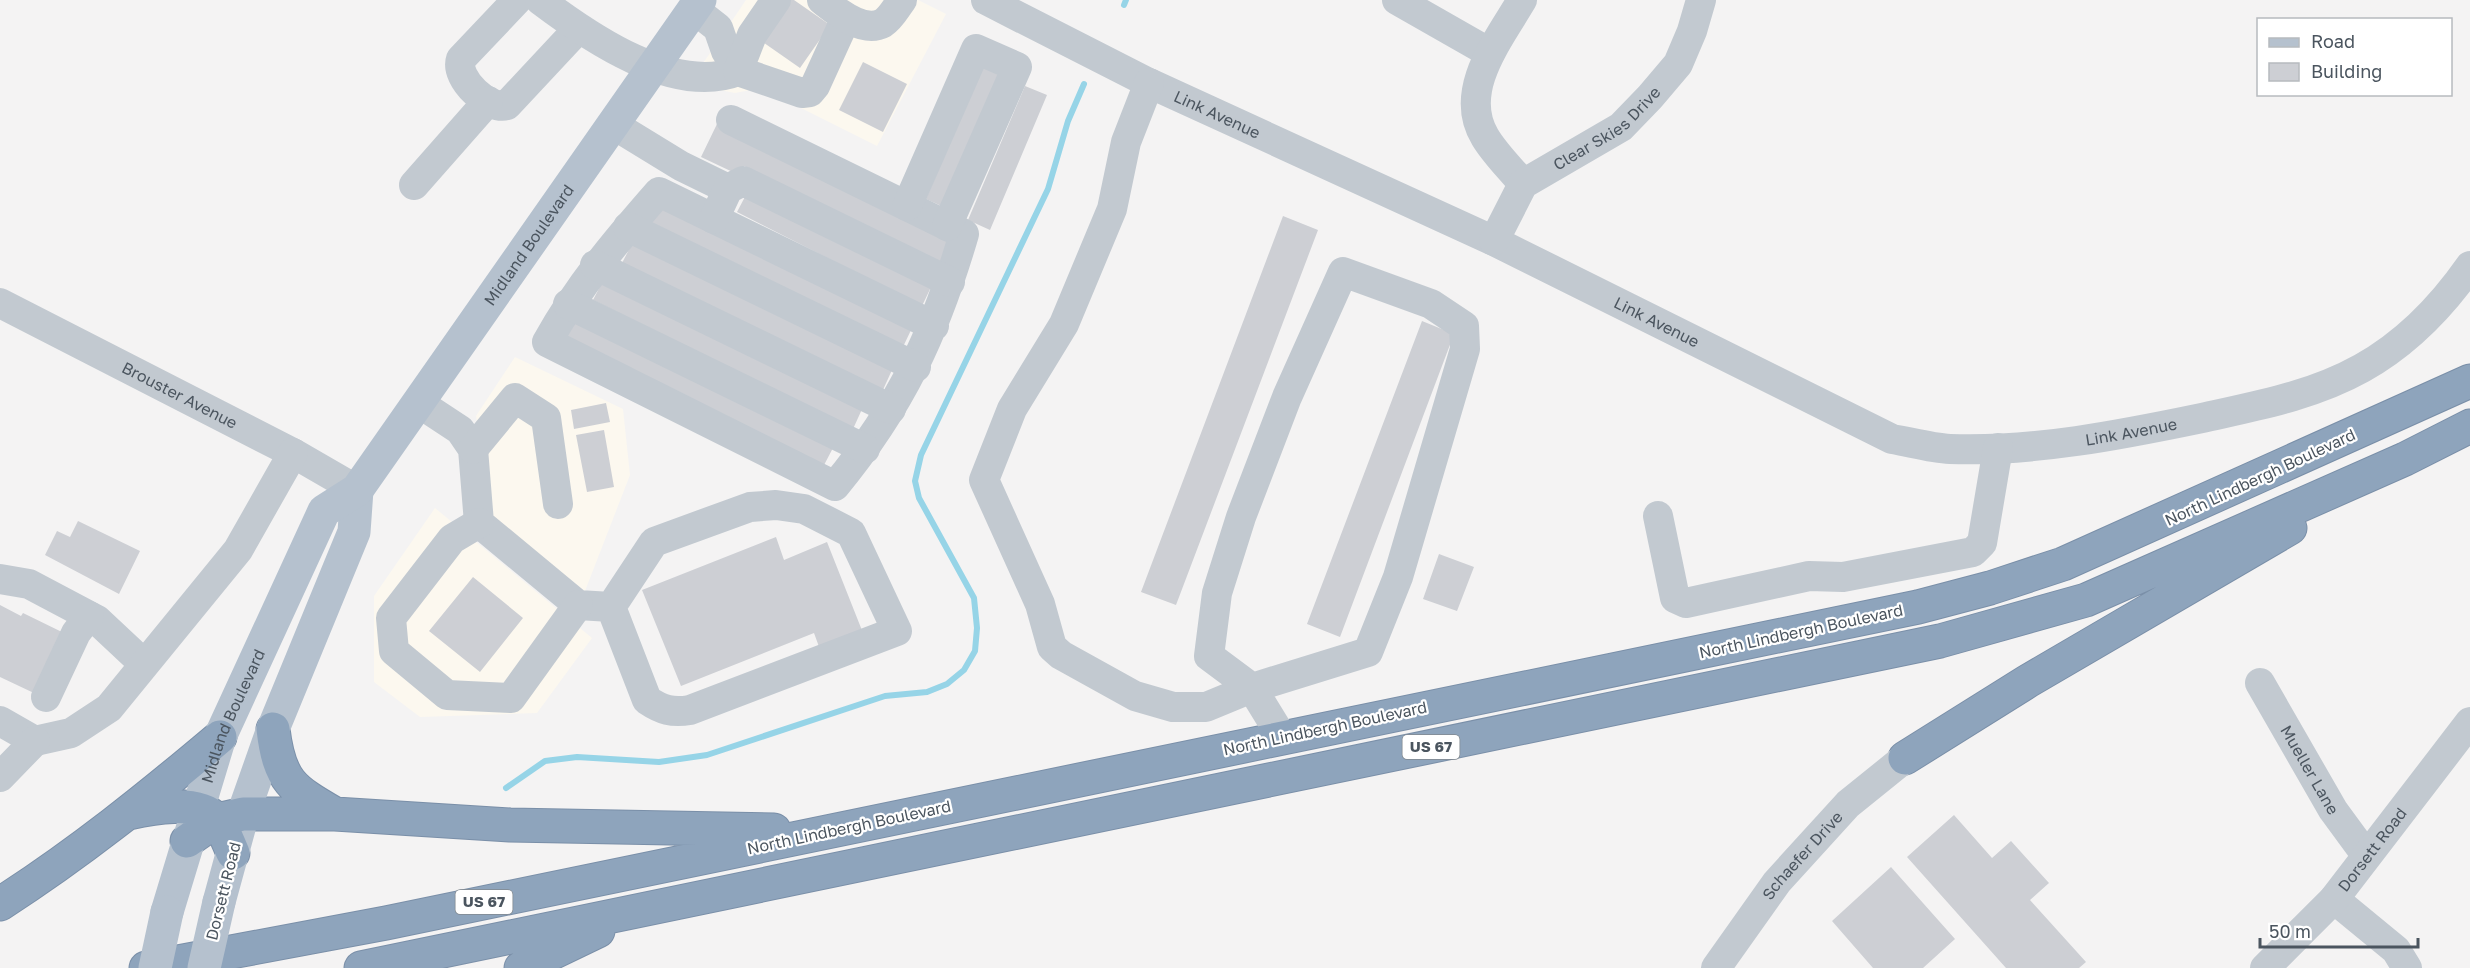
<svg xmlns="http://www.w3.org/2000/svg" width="2470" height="968" font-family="'Golos Text',sans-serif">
<rect width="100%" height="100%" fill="#f4f3f3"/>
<!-- commercial -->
<path fill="#fcf8ef" d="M746,0H918L946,14L877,146L761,88L735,93L689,84Z
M515,357L623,409L630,475L585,591L493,520L476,416Z
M435,508L592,638L537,713L420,717L374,682V596Z"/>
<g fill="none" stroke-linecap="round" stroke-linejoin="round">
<!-- stream -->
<path stroke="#96d4e7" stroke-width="6" d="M1124,5L1126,0
M506,788L545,761L577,757L659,762L707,755L885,696L927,692L947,684L964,670L975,651L977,628L974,598L919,498L915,481L921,455L1048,189L1068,121L1084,84"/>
</g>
<!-- building -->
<path fill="#cdcfd4" d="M787,0H794L830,25L800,68L760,40Z
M863,62L907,84L883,132L839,110Z
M983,65L1005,74L948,209L926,199Z
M1025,86L1047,95L990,230L968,220Z
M717,124L955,242L944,265L744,166L739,175L701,157Z
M748,191L932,285L922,306L737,212Z
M660,203L912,328L902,349L650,224Z
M1283,216L1318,230L1176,605L1141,592Z
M633,242L892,370L882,392L622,263Z
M604,279L863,407L853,429L593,300Z
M574,317L834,446L823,467L564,339Z
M1422,321L1454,334L1340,637L1307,624Z
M606,403L610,422L574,429L571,410Z
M604,430L614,487L587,492L576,435Z
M78,521L140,551L119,594L45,555L57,531L70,537Z
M776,537L784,560L827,542L865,638L822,655L814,633L681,686L642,590Z
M1439,554L1474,567L1457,611L1423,599Z
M473,577L523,618L480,672L429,631Z
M0,605L21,616L23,613L66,634L36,694L0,677Z
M1954,815L1992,858L2011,841L2049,883L2030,900L2086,962L2079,968H2006L1907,857Z
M1891,867L1955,939L1923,968H1873L1832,921Z"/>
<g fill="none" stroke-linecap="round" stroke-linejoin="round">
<defs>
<path id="highway" d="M273,729C279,781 292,789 335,814
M1905,758L2028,681L2290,528
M129,813C151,808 198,799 216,819C223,827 228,842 233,853
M187,841L217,820L243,814H335L510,825L774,830
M0,904C78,854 149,797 220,737
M146,968L386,923L1918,607L1990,588L2063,564L2470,381
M361,968L1940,641L2086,600L2405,459L2470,426
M521,968L598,931"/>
</defs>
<!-- highway casing -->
<use href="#highway" stroke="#7a8fa8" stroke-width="35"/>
<!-- minor -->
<g stroke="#c2c9d0" stroke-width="30">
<path d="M517,0L461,59C454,79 490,111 507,105L578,29"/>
<path d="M540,0C589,37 674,96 738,71L726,51L718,28L695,10"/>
<path d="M776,0L752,35L738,71L802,93L810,92L815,86L846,18"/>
<path d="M822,0C836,11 863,34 883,23C891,18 896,8 902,0"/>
<path id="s1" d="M986,0L1149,83L1494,241L1892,439C1910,442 1931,448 1950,449C2034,452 2120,435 2202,418C2256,406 2312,396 2362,368C2405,344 2442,306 2470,266"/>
<path d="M1397,0L1490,53"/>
<path d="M1522,0C1499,39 1457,91 1485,137C1495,154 1511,169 1523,184"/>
<path d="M1149,83L1126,142L1112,209L1064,324L1012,409L984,480L1040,604L1052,647L1061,655L1135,696L1173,707H1206L1252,688L1368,652L1398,577L1465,349L1464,326L1431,304L1343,272L1287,397L1241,517L1217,593L1209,656L1252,688L1282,737"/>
<path d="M731,120L964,234C935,333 901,406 835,486L547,342C579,285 616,241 659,192L934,326"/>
<path d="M614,125L681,166L728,189"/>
<path d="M414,185L488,101"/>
<path d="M907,206L976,49L1017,67L947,226"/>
<path d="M714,219L728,189L743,181L950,282"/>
<path d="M628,227L916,367"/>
<path id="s2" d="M1494,241L1523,184L1621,127L1650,97L1678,64L1692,31L1701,0"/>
<path d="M595,265L891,409"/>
<path id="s3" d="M0,303L293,453L357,490"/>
<path d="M568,304L865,449"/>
<path d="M419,403L460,430L473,449L479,523L578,605L611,607L647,700C662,710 672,713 690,710L897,631L851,533L804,509L776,505L750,507L654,542L611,607"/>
<path d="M473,449L515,398L546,418L558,504"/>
<path d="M1658,516L1675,598L1686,603L1809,576L1843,577L1973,552L1982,543L1998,448"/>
<path d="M479,523L452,539L391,618L394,651L447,695L511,698L578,605"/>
<path d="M0,579L29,584L97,620L144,664"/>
<path id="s4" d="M2260,683L2333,810L2366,855"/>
<path d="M46,697L76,633L89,616"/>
<path d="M0,721L35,741"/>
<path d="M35,741L71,733L109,708L238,550L293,453"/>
<path d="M0,777L35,741"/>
<path d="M2334,899L2396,950L2407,968"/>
<path id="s5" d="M1716,968L1777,882L1848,804L1905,758"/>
<path id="s6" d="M2265,968L2334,899L2470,722"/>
</g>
<!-- major -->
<g stroke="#b5c1ce" stroke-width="33">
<path d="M219,902L243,814L273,729L354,532L357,490"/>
<path id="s7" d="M167,912L220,737L324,511L357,490L700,0"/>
</g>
<!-- highway -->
<use href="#highway" stroke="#8ea4bc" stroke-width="33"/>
<!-- major-bridge -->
<path stroke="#b5c1ce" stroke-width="33" d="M155,968L167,912
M204,968L219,902"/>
</g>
<g text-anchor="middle" stroke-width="4.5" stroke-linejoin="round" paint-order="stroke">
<!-- shield labels -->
<g fill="#fff" stroke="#81888f" stroke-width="1.5">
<rect x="1402.5" y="735" width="57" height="24" rx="4.5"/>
<rect x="455.5" y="890" width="57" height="24" rx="4.5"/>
</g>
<g font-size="15" font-weight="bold" fill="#4b555f">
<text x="1431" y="752">US 67</text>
<text x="484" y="907">US 67</text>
</g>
<!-- street labels -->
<g font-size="16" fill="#4b555f" stroke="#fff">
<text dy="6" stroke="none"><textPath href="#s1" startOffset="258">Link Avenue</textPath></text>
<text dy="6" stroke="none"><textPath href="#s2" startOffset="165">Clear Skies Drive</textPath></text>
<text dy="6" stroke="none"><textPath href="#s7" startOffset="770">Midland Boulevard</textPath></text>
<text dy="6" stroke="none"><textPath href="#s1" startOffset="744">Link Avenue</textPath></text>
<text dy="6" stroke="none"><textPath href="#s3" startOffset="202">Brouster Avenue</textPath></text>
<text dy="6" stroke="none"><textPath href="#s1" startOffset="1248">Link Avenue</textPath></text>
<text transform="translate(2260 477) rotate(-25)" y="6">North Lindbergh Boulevard</text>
<text transform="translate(1801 631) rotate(-12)" y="6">North Lindbergh Boulevard</text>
<text dy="6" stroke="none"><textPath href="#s7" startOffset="207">Midland Boulevard</textPath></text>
<text transform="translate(1325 728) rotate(-12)" y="6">North Lindbergh Boulevard</text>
<text dy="6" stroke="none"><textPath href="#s4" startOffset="100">Mueller Lane</textPath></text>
<text transform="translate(849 827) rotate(-12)" y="6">North Lindbergh Boulevard</text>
<text dy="6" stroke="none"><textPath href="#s6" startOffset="160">Dorsett Road</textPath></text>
<text dy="6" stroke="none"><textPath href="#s5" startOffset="142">Schaefer Drive</textPath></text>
<text transform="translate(223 891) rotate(-76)" y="6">Dorsett Road</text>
</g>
</g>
<!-- legend -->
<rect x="2257" y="18" width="195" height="78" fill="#ffffff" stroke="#b7bbbf" stroke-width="1.5"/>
<rect x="2269" y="38" width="30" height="9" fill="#b5c1ce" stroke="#b7bbbf" stroke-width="1.5"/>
<text x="2311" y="48" font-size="18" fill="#4b555f">Road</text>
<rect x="2269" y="63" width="30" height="18" fill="#cdcfd4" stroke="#b7bbbf" stroke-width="1.5"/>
<text x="2311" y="78" font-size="18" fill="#4b555f">Building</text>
<!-- scale -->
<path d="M2260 938v9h158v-9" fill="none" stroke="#4b555f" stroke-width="3"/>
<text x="2269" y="938" font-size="18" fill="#4b555f" stroke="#ffffff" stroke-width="4.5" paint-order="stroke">50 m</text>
</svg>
